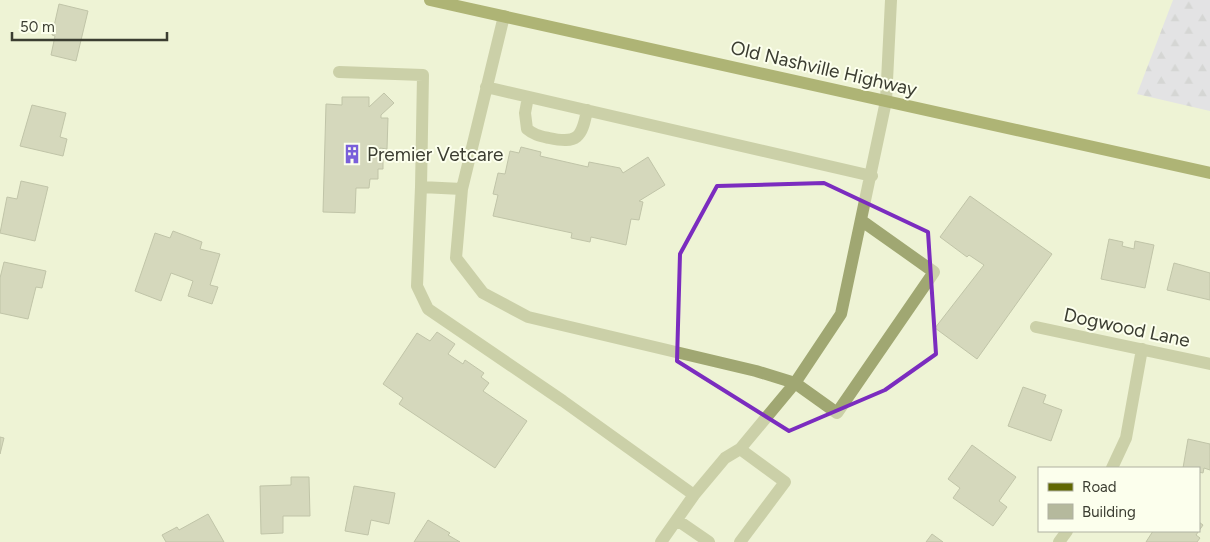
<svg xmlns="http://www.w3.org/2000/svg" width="1210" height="542" font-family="Figtree,sans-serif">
<defs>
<pattern id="forest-firs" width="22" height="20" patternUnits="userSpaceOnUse" patternTransform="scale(1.25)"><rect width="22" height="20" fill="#d4d1f6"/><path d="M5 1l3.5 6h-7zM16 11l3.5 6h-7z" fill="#b7b4d3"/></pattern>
</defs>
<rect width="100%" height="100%" fill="#eef3d5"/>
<!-- forest -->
<path fill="url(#forest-firs)" d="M1173,0H1210V111L1137,94Z"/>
<!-- building -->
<path fill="#b5b99d" stroke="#888c71" d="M59,4L88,11L76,61L51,55L55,36L52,35Z
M384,93L394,103L381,115V118H388L387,149L380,148L379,159H383V169H378V179H370L369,188H356L355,213L323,212L326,104L342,105V97H369V107Z
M32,105L66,113L60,137L67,139L63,156L20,146Z
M521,147L541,152L540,156L588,167L589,162L620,168L623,173L648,157L665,185L639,201L643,202L639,220L631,219L626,245L591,237L590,242L571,238L572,233L493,216L498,195L493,194L498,173L505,174L510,151L519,153Z
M21,181L48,187L35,241L0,233L7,197L17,199Z
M970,196L1052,254L977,359L935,328L984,265L969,255L967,257L940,237Z
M173,231L202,242L200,249L220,254L210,285L218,287L212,304L188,296L193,281L171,273L161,301L135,291L155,233L170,238Z
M1109,239L1123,242L1122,246L1134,249L1135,241L1154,245L1145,288L1101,279Z
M4,262L46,271L42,288L36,287L28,319L0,313V278Z
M1174,263L1210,273V300L1167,290Z
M437,332L455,344L448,354L463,364L465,360L484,373L481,377L489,383L483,391L527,421L495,468L399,404L403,398L383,384L417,333L430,341Z
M1023,387L1046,395L1043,403L1062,410L1051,441L1008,426Z
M0,437L4,438L0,454Z
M1188,439L1210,444V470L1204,468L1203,473L1199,472V468H1183Z
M972,445L1016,477L999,501L1007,507L993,526L953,498L960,488L948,479Z
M291,477H309L310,516H283V533L261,534L260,486L291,485Z
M354,486L395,493L389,524L371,520L368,535L345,531Z
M208,514L224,542H166L162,535L177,527L179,530Z
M428,520L450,533L448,535L460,542H414Z
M1199,522L1203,525L1196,535L1200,538L1197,542H1146L1153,531H1199Z
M932,534L943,542H926Z"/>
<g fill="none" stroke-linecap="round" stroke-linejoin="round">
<!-- minor -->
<path stroke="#a0a772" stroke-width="12" d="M504,16L462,189L456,258L483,293L528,317L756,371L795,383L841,314L886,101L891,0
M339,72L423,75L421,187
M486,87L872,176
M528,97L525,113L527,129C534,135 540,136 549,138C577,144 582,138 587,110
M462,189L421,187L417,286L428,309L563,401L694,495L725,458L740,449L795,383L837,413L934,272L862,221
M1036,327L1210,364
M1112,468L1126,438L1142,349
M677,520L709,542
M661,542L694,495
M740,542L785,482L740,449
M1059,542L1067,531"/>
<!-- major -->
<path stroke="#616801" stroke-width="12" d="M430,0L1210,173"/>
</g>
<!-- marked area -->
<path d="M0 0H1210V542H0ZM824,183L928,232L936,354L885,390L789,431L677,361L680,254L717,186Z" fill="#eef3d5" fill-opacity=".55" fill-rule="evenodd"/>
<path fill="none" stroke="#7b2cbf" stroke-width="4" stroke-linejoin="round" d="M824,183L928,232L936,354L885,390L789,431L677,361L680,254L717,186Z"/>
<!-- icons -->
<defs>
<symbol id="building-bare" viewBox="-9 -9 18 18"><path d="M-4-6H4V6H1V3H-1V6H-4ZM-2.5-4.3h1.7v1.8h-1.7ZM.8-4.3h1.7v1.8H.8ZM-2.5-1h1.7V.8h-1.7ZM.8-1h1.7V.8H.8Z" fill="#7a5fda" stroke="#fcffed" stroke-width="2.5" paint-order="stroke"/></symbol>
</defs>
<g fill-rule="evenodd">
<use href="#building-bare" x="338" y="140" width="28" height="28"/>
</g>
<g text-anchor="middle" stroke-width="4" stroke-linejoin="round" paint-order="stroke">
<!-- street labels -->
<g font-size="19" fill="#3b3d31" stroke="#fcffed">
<text transform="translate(824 68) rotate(13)" y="7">Old Nashville Highway</text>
<text transform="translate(1127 327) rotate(12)" y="7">Dogwood Lane</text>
</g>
<!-- poi labels -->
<g font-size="19" fill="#3b3d31" stroke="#fcffed" text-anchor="start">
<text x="367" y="161">Premier Vetcare</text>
</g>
</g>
<!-- legend -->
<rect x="1038" y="467" width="162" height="65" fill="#fcffed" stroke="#afb1a2"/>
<rect x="1048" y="483" width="25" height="8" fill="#616801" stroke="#afb1a2"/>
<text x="1082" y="492" font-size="15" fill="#3b3d31">Road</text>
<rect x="1048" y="504" width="25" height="15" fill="#b5b99d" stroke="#afb1a2"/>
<text x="1082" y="517" font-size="15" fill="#3b3d31">Building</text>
<!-- scale -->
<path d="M12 32v8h155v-8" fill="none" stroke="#3b3d31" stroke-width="2.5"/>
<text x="20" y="32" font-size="15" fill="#3b3d31" stroke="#fcffed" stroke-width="4" paint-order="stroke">50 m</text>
</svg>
